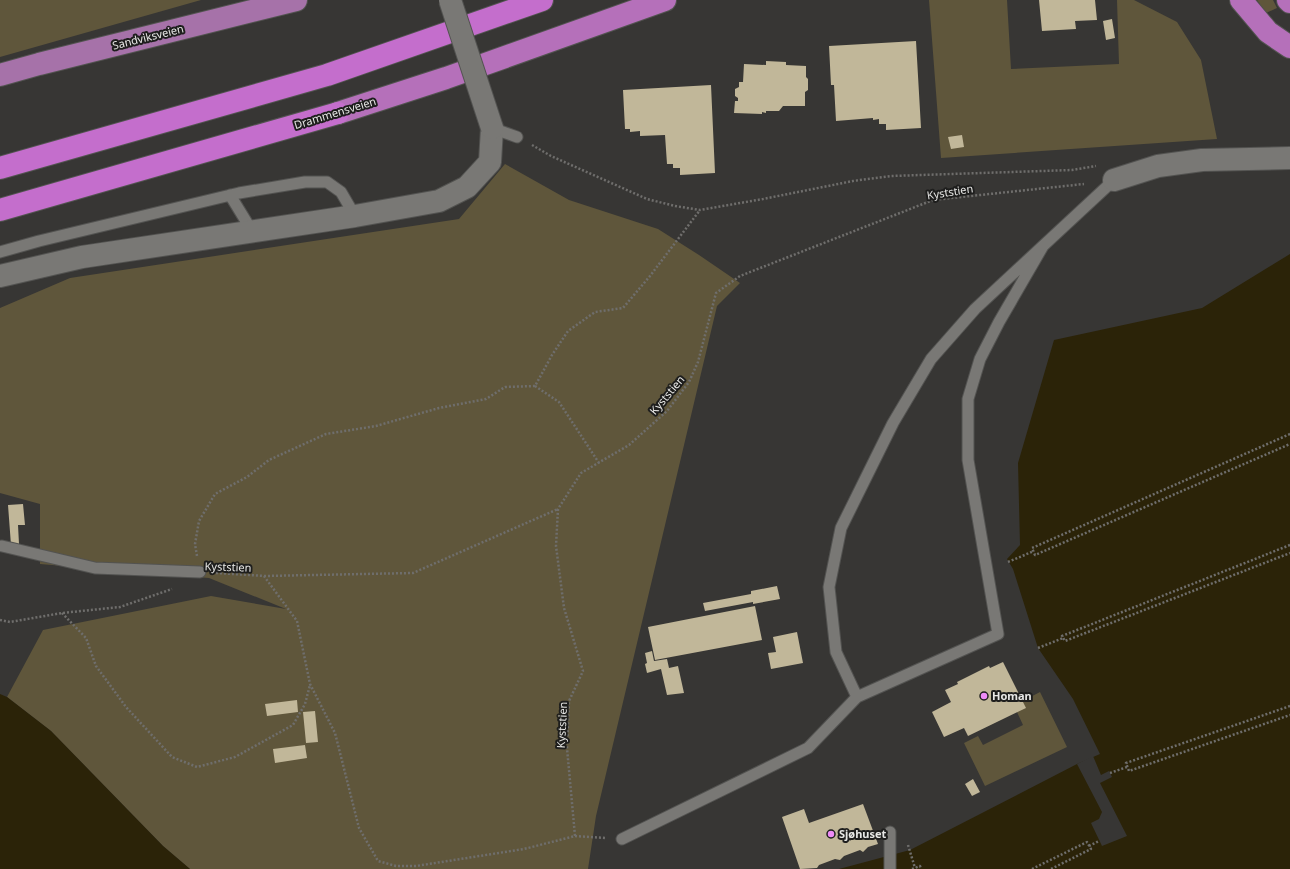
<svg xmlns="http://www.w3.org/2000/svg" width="1290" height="869" font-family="'Noto Sans',sans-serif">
<rect width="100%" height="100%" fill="#373634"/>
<!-- green -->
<path fill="#5f563b" d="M0,0H201L0,57Z
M929,0H1007L1011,69L1119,64L1117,0H1134L1177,22L1201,60L1217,139L941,158Z
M1257,0H1273L1277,8L1266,13Z
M505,164L569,200L658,229L699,255L740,283L717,306L596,816L588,869H190L163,846L51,731L7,697L43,630L211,596L286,609L209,578L40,564V504L0,493V308L70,278L459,219Z
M1040,692L1067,747L985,786L964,743L978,736L983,745L1023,725L1017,712L1021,702Z"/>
<!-- water -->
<path fill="#2b2308" d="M1290,254V869H839L910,850L1077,764L1100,754L1073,699L1038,648L1013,569L1007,559L1020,545L1018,463L1054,340L1202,308Z
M0,694L7,697L51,731L163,846L190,869H0Z"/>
<!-- pier -->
<path fill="#373634" d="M1093,756L1101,775L1109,771L1112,777L1100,783L1127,836L1102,846L1091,823L1099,819L1102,812L1077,764Z"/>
<!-- building -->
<path fill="#c1b799" d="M1039,0H1095L1097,20L1075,21L1076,29L1042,31Z
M1112,19L1115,38L1106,40L1103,21Z
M916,41L921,128L886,130V124H879V119L873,120V118L836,121L834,85H836H831L829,46Z
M766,61L786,62V65L806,66V77L808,79V90L805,92V106H783L779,111H766V113L762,112V114L734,113L735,101H738V98L735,96V89L739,87V82H743L744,64L766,65Z
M711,85L715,173L680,175V168H673V164H667L665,135L640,136V131L630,132V129H625L623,90Z
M962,135L964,147L951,149L948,137Z
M23,504L25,525H18L19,544L11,545L8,505Z
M777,586L780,599L753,604V602L705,611L703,603L751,594V591Z
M755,606L762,640L655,660L648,627Z
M797,632L803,663L771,669L768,653L776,652L773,637Z
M652,651L654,661L667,659L669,668L678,666L684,693L667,695L661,669L647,673L645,664L647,663L645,653Z
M1003,662L1026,708L968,736L964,728L944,737L932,712L951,702L945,690L958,684L957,682L989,666L990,668Z
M297,700L298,712L267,716L265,704Z
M315,711L318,742L306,743L303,712Z
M305,745L307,758L275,763L273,749Z
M973,779L980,792L972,796L965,784Z
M863,804L878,844L868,847L863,852L860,850L844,856L840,860L835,859L819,865L817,868L800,869L782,817L804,809L809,823Z"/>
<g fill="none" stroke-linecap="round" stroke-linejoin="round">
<defs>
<path id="service" d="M492,128L517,137
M230,195L252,231
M1043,246L999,322L980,359L968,399V460L998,634L857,697L836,652L829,587L841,528L893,423L931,359L975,309L1114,180
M0,252L39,241L239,193L305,182H327L341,192L355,216
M2,546L95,568L200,572
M890,832V869
M622,839L808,748L857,697"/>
<path id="minor" d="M1114,180L1158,166L1202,160L1290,158
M0,276L82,257L355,216L439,201L467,187L490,162L492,128"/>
<path id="primary" d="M0,75L39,64L296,0"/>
<path id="trunk" d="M1241,0L1268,32L1290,47
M1288,0L1290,2
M338,113L446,78L665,0"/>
<path id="motorway" d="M0,168L327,75L542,0
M0,210L338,113"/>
</defs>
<!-- service casing -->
<use href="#service" stroke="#535351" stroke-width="13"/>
<!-- minor casing -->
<use href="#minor" stroke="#535351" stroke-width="24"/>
<!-- primary casing -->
<use href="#primary" stroke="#535351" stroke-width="24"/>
<!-- trunk casing -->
<use href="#trunk" stroke="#535351" stroke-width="24"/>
<!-- motorway casing -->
<use href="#motorway" stroke="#535351" stroke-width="24"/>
<!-- path -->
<path stroke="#6f6e6c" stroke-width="2.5" stroke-dasharray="2 2" stroke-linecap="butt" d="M532,145L551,156L647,199L675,206L700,210L763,199L853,181L891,176L1072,170L1096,166
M535,386L559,402L599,463
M1290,434L1032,548L1035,555L1290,444
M1290,545L1062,636L1065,641L1290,553
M197,556L195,544L199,521L215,494L247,477L269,460L326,434L376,426L439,408L486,399L505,387L535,386L552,355L568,331L595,312L623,308L650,276L700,210
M1008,562L1034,551
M216,573L264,576L297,621L310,684L335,733L359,828L378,861L396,866H416L524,849L575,836L567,748L569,701L583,671L564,608L556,546L558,509L581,473L629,445L667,411L689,382L698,362L716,293L740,276L933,200L1084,184
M264,576L413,573L558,509
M62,613L86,638L96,666L126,707L172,757L197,767L235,757L293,725L305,704L310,685
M0,620L10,622L62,613L120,607L172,589
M1038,648L1063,638
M1290,706L1126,763L1129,771L1290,715
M1110,773L1127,767
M575,836L606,838
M908,845L915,868
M1089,846L1099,841
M912,869L920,866L921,869
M1032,869L1087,842L1091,849L1051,869"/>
<!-- service -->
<use href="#service" stroke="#797875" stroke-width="11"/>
<!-- minor -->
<use href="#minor" stroke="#797875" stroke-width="22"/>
<!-- primary -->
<use href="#primary" stroke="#a672a9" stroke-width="22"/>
<!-- trunk -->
<use href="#trunk" stroke="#b570ba" stroke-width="22"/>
<!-- motorway -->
<use href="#motorway" stroke="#c46ecc" stroke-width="22"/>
<defs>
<path id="minor-bridge" d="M450,0L492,128"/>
</defs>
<!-- minor-bridge casing -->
<use href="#minor-bridge" stroke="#535351" stroke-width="24" stroke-linecap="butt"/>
<!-- minor-bridge -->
<use href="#minor-bridge" stroke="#797875" stroke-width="22"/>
</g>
<!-- markers -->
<g fill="#ee8bf7" stroke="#1e1e1d" stroke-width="1.5">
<circle cx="984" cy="696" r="4"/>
<circle cx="831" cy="834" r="4"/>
</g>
<g text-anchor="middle" stroke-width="4" stroke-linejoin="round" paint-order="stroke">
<!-- street labels -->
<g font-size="11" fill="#e8e8e6" stroke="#1e1e1d">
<text transform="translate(148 37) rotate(-14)" y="4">Sandviksveien</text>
<text transform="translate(335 113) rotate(-17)" y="4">Drammensveien</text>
<text transform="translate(950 192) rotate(-9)" y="4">Kyststien</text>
<text transform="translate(667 395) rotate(-50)" y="4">Kyststien</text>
<text transform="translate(228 567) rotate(2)" y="4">Kyststien</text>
<text transform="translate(562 725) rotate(-87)" y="4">Kyststien</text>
</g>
<!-- poi labels -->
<g font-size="11" font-weight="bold" fill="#e8e8e6" stroke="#1e1e1d" text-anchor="start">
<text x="992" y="700">Homan</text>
<text x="839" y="838">Sjøhuset</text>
</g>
</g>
</svg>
